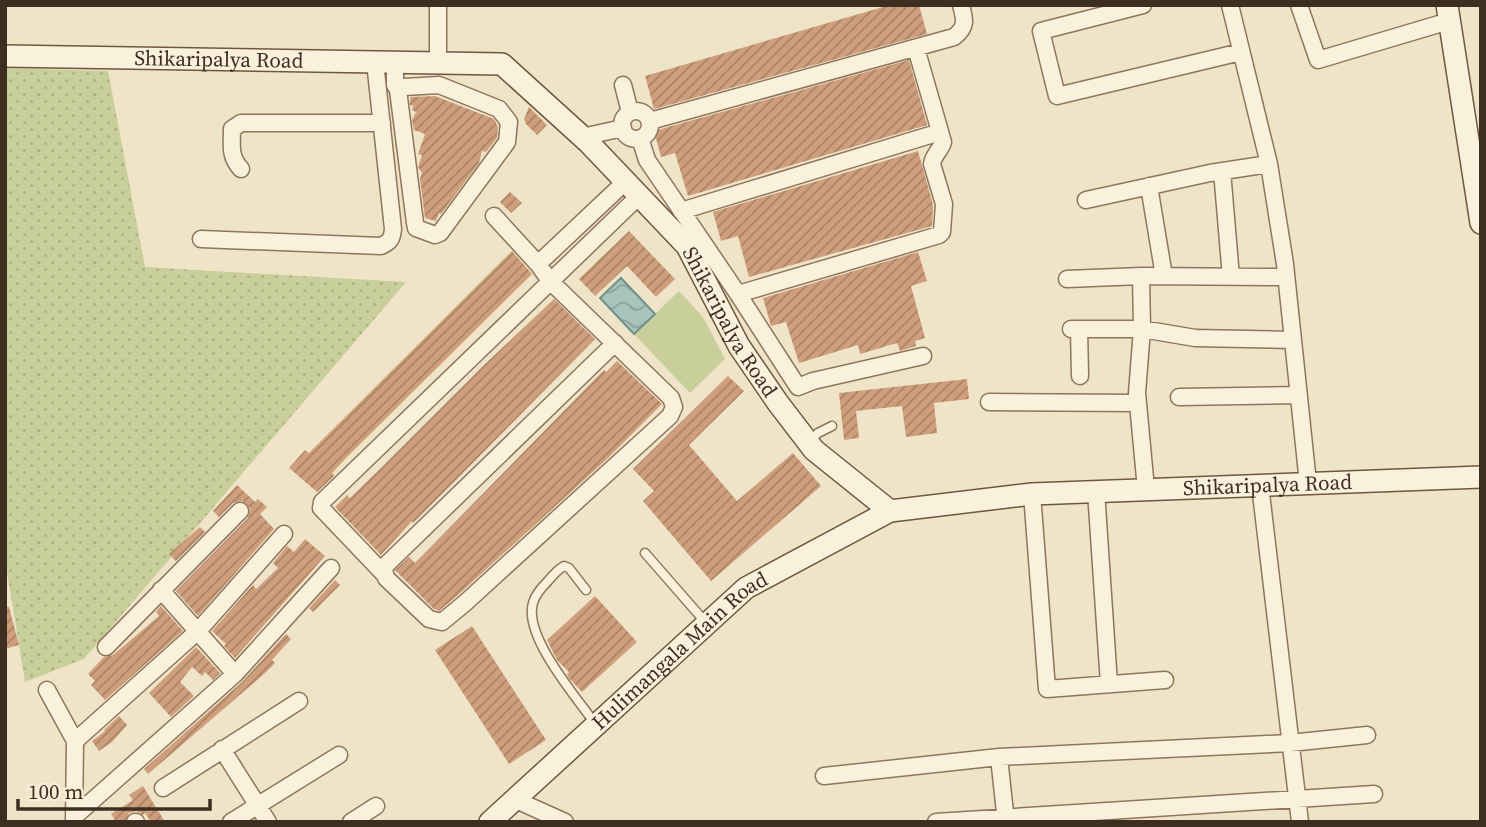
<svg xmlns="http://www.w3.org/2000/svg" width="1486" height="827" font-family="'Source Serif 4',serif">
<defs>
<pattern id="grass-dots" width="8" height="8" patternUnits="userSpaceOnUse" patternTransform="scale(1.75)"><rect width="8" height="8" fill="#c9cf9b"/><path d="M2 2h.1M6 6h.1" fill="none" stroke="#aeb285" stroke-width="1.8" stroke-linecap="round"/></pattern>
<pattern id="water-waves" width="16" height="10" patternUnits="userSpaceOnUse" patternTransform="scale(1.75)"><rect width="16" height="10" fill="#a9c4bc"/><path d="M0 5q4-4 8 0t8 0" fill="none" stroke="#8ba098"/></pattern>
<pattern id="building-hatch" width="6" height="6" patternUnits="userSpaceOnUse" patternTransform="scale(1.75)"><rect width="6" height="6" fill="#cf9f7d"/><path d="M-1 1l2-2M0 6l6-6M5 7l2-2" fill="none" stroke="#a98266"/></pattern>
</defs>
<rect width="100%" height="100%" fill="#f0e4c8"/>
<!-- grass -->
<path fill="url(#grass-dots)" d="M5,68L108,71L145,267L406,282L84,659L25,682L5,560Z"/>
<!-- park -->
<path fill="#c9cf9b" d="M679,291L703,317L725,359L690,393L634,334Z"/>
<!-- water -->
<path fill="url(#water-waves)" stroke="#6f938a" stroke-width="2" d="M621,278L655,314L634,334L600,298Z"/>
<!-- building -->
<path fill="url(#building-hatch)" d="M890,5H919L927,34L654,109L645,76Z
M909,60L927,125L688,196L675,153L661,157L654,131Z
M435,96L494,119L498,127L497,138L486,152L482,151L479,163L441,214L439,213L436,221L425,218L420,179L422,173L418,167L422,155L418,154L425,134L414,130L412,120L416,112L412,110L413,106L410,105V99L411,97Z
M529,107L547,125L537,135L526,124L524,119Z
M918,151L933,205L932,226L749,277L738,236L721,241L713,212Z
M510,192L522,203L511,213L500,202Z
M629,231L675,279L656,297L627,266L595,296L579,279Z
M512,251L532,274L347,457L332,473L334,475L333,477L317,492L289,468L305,450L309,453Z
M918,252L927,281L911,286L925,338L915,341L916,346L900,351L897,343L860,354L858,345L799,363L786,322L771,326L763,298Z
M554,299L595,339L456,480L413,523L412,521L381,555L335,507L347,495L350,498L382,467L482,367Z
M617,361L662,404L606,460L458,595L439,611L434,609L395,570L409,557L415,563L604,370L606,372Z
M728,376L744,391L689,445L737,501L793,453L821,486L711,581L643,501L654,491L633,469Z
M967,379L969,399L934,403L937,433L906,437L902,406L856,411L859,438L844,440L839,393Z
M237,485L255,502L258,499L267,507L260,514L274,529L198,616L176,591L248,518L250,508L242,501L233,503L219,517L213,511Z
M200,527L205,532L176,561L169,554Z
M305,539L325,556L235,658L224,646L226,644L212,631L253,585L256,589L278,568L273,563L287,546L294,552Z
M335,580L340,585L313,612L309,608Z
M595,596L637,642L582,692L568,677L567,674L569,672L557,660L547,640Z
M161,606L183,631L105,700L91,685L95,681L88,674L104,657L113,655L159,616L156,612Z
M5,607H9L19,645L5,649Z
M472,626L546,740L509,764L435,650Z
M286,634L291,639L272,660L275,663L263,675L148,774L144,769L242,682Z
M196,647L220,673L213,680L205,672L202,676L192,667L180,682L194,696L171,717L149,693Z
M119,716L127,725L112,742L99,751L92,741L105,731L104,730Z
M143,786L165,822H151L145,813L143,815L136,811L129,813L125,822H116L111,814L133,800L129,795Z"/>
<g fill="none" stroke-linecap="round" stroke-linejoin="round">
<defs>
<path id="lane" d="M808,442L818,433L832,426
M645,553L707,624
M586,590L569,568L564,566C557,570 553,575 548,581C542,587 535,595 533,603C523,636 577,698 596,725"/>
<path id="street" d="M438,5V63
M1143,5L1041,31L1057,96L1241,52
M1230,5L1269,164L1285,264L1308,483
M1299,5L1318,60L1449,21
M395,62V85L398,90L415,223L416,228L435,235L440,233L507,142L509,122L499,109L439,85L404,87L398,90
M623,85L630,112
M622 125a14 14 0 1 1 28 0a14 14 0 1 1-28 0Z
M650,121L954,37C967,27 965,20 961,5
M582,137L623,128
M640,138L647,160L738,294L798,387L813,381L923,356
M241,169C229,156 232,145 232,129L241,123H382
M1222,171L1231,277
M1149,186L1164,276
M1086,200L1210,173L1269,164
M681,211L940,132
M494,216L538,264L550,281L671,398L674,407L670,416L465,603L442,622L429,619L386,578L384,569L387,564L615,343
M201,239L381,246C390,242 392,239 393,229L375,62
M538,264L625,182
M1141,276L1142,329L1195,338L1293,340
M1067,279L1141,276L1286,277
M738,294L939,235L942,232L944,204L932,164C933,155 941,150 943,142L916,48
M1071,329H1142L1137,393L1146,489
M1079,329L1080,376
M1179,397L1298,395
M989,402L1138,403
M1260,485L1300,822
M1096,491L1109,684
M1032,494L1047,689L1165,680
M384,574L321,508L322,502L639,196
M161,590L235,674
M106,647L240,511
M47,690L75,741L74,822
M75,741L198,631L284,534
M222,749L268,822
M824,776L999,757
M163,788L299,701
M514,799L565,822
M74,817L235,674L331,568
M135,822H136
M231,822L339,755
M351,822L376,806
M936,822L1374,794
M1006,822L999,757L1290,743L1367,735"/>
<g id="secondary">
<path d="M1447,5L1481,223"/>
<path id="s1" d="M5,56L502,64L588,142L687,246L739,346L778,403L814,450L890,511L1032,494L1481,477"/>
<path id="s2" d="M490,822L746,588L890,511"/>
</g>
</defs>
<!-- lane casing -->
<use href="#lane" stroke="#8d765c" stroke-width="11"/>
<!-- street casing -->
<use href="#street" stroke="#8d765c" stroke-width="19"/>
<!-- secondary casing -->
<use href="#secondary" stroke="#6f573f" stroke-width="24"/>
<!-- lane -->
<use href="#lane" stroke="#faf1dc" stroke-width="8"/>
<!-- street -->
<use href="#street" stroke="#faf1dc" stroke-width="16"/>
<!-- secondary -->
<use href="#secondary" stroke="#faf1dc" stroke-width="21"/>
</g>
<g text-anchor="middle" stroke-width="7" stroke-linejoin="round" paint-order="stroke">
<!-- street labels -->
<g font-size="21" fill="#3d2e20" stroke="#f7eed8">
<text dy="7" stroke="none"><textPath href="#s1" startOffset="214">Shikaripalya Road</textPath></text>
<text dy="7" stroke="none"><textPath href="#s1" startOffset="844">Shikaripalya Road</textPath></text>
<text dy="7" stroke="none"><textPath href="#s1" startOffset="1474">Shikaripalya Road</textPath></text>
<text dy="7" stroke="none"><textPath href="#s2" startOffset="256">Hulimangala Main Road</textPath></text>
</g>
</g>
<!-- border -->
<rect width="1486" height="827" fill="none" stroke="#3d2e20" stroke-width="14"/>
<!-- scale -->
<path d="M18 799v10h192v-10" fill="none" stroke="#3d2e20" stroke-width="3.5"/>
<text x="28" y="799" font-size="21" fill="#3d2e20" stroke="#f7eed8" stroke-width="5" paint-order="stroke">100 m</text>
</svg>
